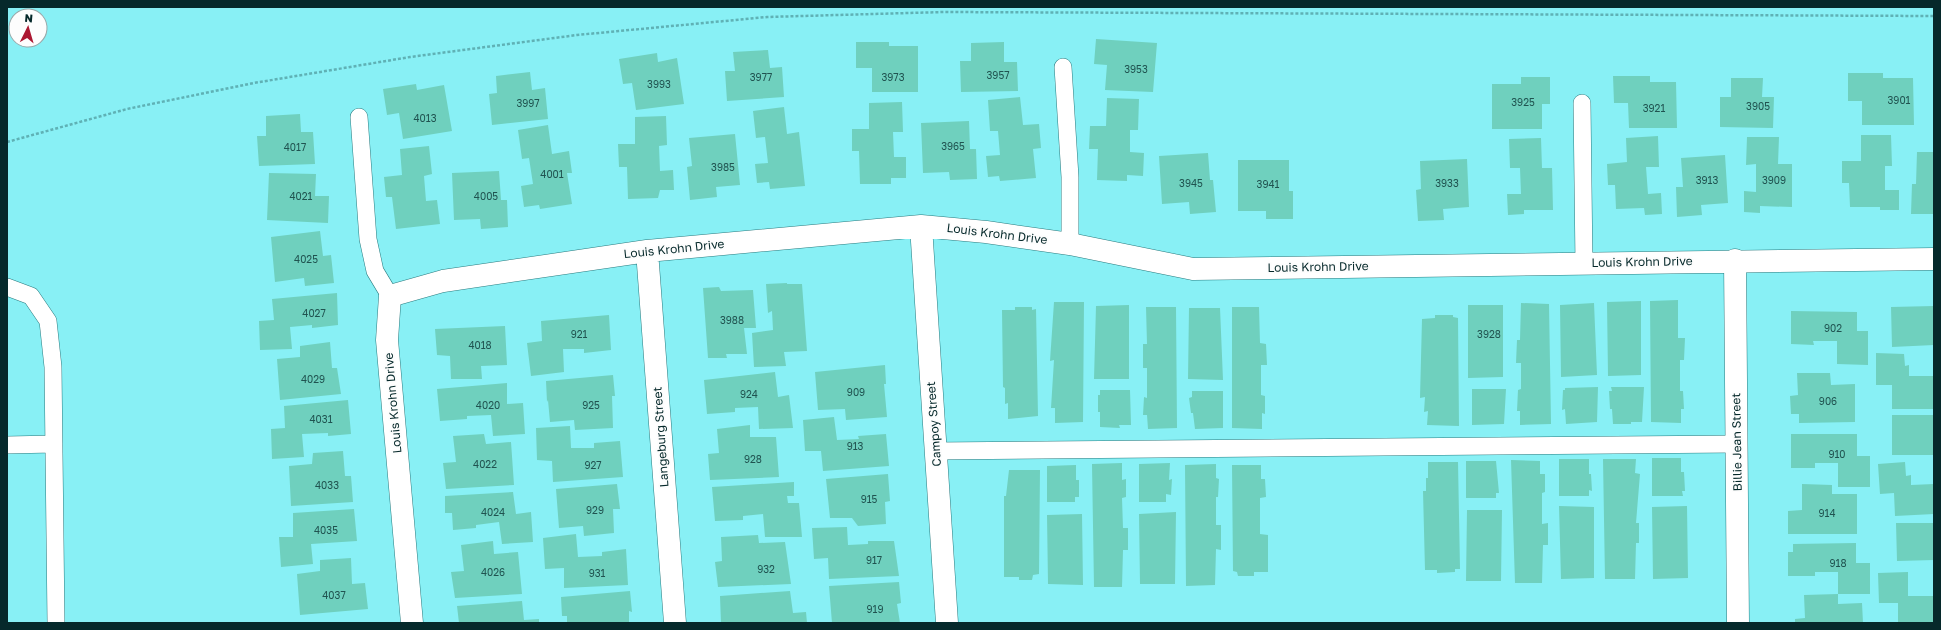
<svg xmlns="http://www.w3.org/2000/svg" width="1941" height="630" font-family="'Golos Text',sans-serif">
<rect width="100%" height="100%" fill="#88f0f5"/>
<!-- building -->
<path fill="#6fd0be" d="M1096,39L1157,43L1153,92L1105,90L1107,65L1094,64Z
M856,42H889V46H918V92H872V68H856Z
M1004,42V62H1017L1018,91L961,92L960,61H971V43Z
M768,50L770,68L782,67L784,97L727,101L725,71H735L733,52Z
M657,53L658,62L677,58L684,104L636,110L632,83L623,84L619,59Z
M530,72L532,90L545,88L548,119L492,125L489,94L497,93L496,76Z
M1848,73H1883V78H1913L1914,125H1862V101H1848Z
M1613,76H1650V82H1676L1677,128H1629L1628,103H1614Z
M1521,77H1550V104H1542V129H1492V84H1521Z
M1731,78H1763L1762,97H1774L1773,128L1720,127V97H1731Z
M416,84L417,90L444,85L452,131L403,139L399,113L387,115L383,89Z
M1020,97L1023,125L1039,124L1041,148L1033,149L1036,178L1000,181L999,176L988,177L986,156L1000,155L998,131H990L988,100Z
M1107,98L1139,99L1138,130H1130V152L1144,153L1143,176L1127,175V181L1097,180L1098,149H1089L1090,126H1106Z
M902,102L903,132H893L894,157H906V178H891V184H860L859,151H852V129H869V103Z
M784,107L787,134L799,132L805,186L770,189L769,182L757,183L755,164L768,163L765,137L756,138L753,111Z
M300,114L301,132H313L315,164L259,166L257,136H266V116Z
M666,116L667,145L659,146L660,171L673,170L674,190H660L658,198L628,199L627,167H619L618,144H635V117Z
M969,121L970,149H976L977,179L950,180L949,172L923,173L921,123Z
M548,125L552,154L569,151L572,173H567L572,204L540,209L539,205L524,207L521,186L533,184L529,158L522,159L518,130Z
M735,134L740,185L716,187L717,197L690,200L687,167L692,166L689,138Z
M1861,135H1891L1892,166H1885V190H1899V210H1880V207H1850L1849,183H1842V161H1861Z
M1658,136L1659,167H1646L1648,194L1661,193L1662,214L1645,215L1644,208L1616,209L1615,185H1608L1607,164L1627,162L1626,138Z
M1747,137H1779L1778,164H1792V207L1760,206V213L1744,212V191L1756,192V164L1746,165Z
M1541,138L1542,168H1552L1553,210H1524V214L1508,215L1507,194H1521L1520,168H1510L1509,139Z
M429,146L432,174L424,176L426,201L437,200L440,224L396,229L392,197H386L384,177L402,175L400,149Z
M1917,152H1934V214H1911L1912,184H1916Z
M1208,153L1210,180H1213L1216,212L1190,214L1189,202L1162,204L1159,156Z
M1725,155L1728,203L1701,205L1702,215L1677,217L1676,187H1683L1681,158Z
M1467,159L1469,207L1443,209L1444,220L1418,221L1416,190L1421,189L1420,161Z
M1238,160H1289V191H1293V219H1266V211H1238Z
M499,171L501,200H507L508,227L481,229L480,219L454,220L452,173Z
M269,173L316,174L315,196H329L328,223L267,220Z
M320,231L323,256L331,255L334,283L305,286L304,278L275,282L271,237Z
M787,283V284H802L807,351L784,352L786,366L754,367L752,333L773,330L772,311L768,313L766,284Z
M719,287L721,291L753,290L756,328H744L747,354H726L727,358H708L703,288Z
M337,293L338,325L312,328V325L290,327L292,349L260,350L259,321L274,320L272,299Z
M1678,300V338H1685L1684,360H1680V391H1683L1684,409H1681V423L1651,422L1650,301Z
M1641,301V375L1608,376L1607,302Z
M1054,302H1084L1083,422L1055,423V408H1051L1054,360L1050,361Z
M1521,303L1549,304L1551,424L1520,425V411H1517L1518,390L1521,389V363H1516L1517,340H1520Z
M1594,303L1597,375L1561,377L1560,305Z
M1129,305V379H1094L1096,306Z
M1468,305H1503V377L1468,378Z
M1934,306V345L1892,347L1891,307Z
M1015,307H1032V310L1036,309L1038,416L1008,419V403L1005,404V388L1003,387L1002,310H1015Z
M1146,307H1176L1177,428L1148,429L1147,415H1143L1144,397L1147,398V368H1143V344H1147Z
M1232,307H1259L1260,343L1266,344L1267,365H1261V395L1265,396V414L1262,413V429L1232,428Z
M1189,308H1220L1223,380L1188,379Z
M1791,311L1857,312V331H1868V365L1837,364V341H1813L1814,345L1791,344Z
M609,315L611,350L584,353V349H563L564,372L531,376L527,343L542,341L541,321Z
M1435,315H1453V317L1458,318L1459,426L1427,425L1428,411L1424,412L1425,397L1420,398L1422,319L1435,318Z
M505,326L507,365L481,366L482,379H451L450,356L437,355L435,329Z
M330,342L332,368H337L341,394L280,400L277,359L300,357V346Z
M1876,353L1904,354L1905,366L1909,365V376H1934V409H1892V385H1876Z
M885,365L886,384H884L887,417L846,420L845,409L818,410L815,372Z
M775,372L778,397L789,395L793,428L759,429L758,407L735,408V412L707,414L704,380Z
M1797,373H1830L1831,385L1855,384V422L1799,423V414H1791L1790,396L1798,395Z
M613,375L615,396H612L613,428L575,430L574,420L550,422L548,400L547,402L546,381Z
M507,383V404L523,403L525,434L493,436L491,415L467,416V419L440,421L437,389Z
M1598,387L1597,422L1566,424L1565,409L1562,410L1563,390H1565V388Z
M1611,387H1644L1642,422H1631V424H1613L1612,409H1610L1609,391H1612Z
M1472,389H1506L1504,424L1472,425Z
M1100,390H1130L1131,425H1119L1120,428L1100,427V412H1098V395H1100Z
M1192,391H1223V428L1195,429L1193,413H1191L1189,398L1192,397Z
M348,400L351,434L328,436V433L302,434L304,457L272,459L271,429L285,428L284,406Z
M1892,415H1934V455H1892Z
M834,417L837,440L859,439L858,436L886,434L889,466L823,471L821,451H805L803,420Z
M750,425V437H776L779,477L710,480L708,454L719,453L717,429Z
M570,426L571,448H594V443L620,441L623,477L553,482L552,461L537,460L536,428Z
M484,434L486,444L511,442L514,485L446,489L443,463L456,462L453,436Z
M1791,434H1857V456H1870V487H1838V463H1815V468H1791Z
M343,451L345,476H351L353,502L291,506L289,466L312,464L313,453Z
M1652,458H1681V472H1684L1685,491H1682L1683,496H1652Z
M1559,459H1589V474H1591L1592,491L1589,490V496H1559Z
M1603,459H1636L1635,473L1640,474L1636,523H1639V543H1636L1635,579H1605Z
M1511,460L1540,461V474H1545V492L1542,493V524L1548,523V545H1543L1542,583H1515Z
M1466,461H1496L1499,493H1496V498H1466Z
M1428,462H1458L1460,569H1455V572L1437,573V570H1425L1423,491H1426V478H1428Z
M1905,462L1906,476L1911,475V485L1934,484V514L1895,516L1894,493L1880,494L1878,464Z
M1122,463V480L1126,479V497L1122,498L1123,528H1128V550H1123L1122,587H1094L1092,464Z
M1170,463L1169,480L1172,479L1171,495L1166,494V502H1139V464Z
M1216,464V478L1219,479L1218,497H1216V525H1221V550L1216,549L1215,585L1186,586L1185,465Z
M1076,465V480H1079V497H1075V502H1047V466Z
M1232,465H1261V479H1265L1266,497L1260,498V534L1268,535V572H1254V576H1238L1237,572L1233,571Z
M1009,470H1040L1039,574L1033,575L1032,580H1019V577H1004V496H1006Z
M888,474L890,501L885,502L886,524L858,526L852,518H830L826,479Z
M794,482V496H787L788,503H799L802,537H765L763,514L743,516V520L715,521L712,487Z
M617,484L620,509H613L614,533L584,536L583,526L559,528L556,489Z
M1802,484L1832,485V494H1857V534H1788V511L1802,510Z
M513,492L516,514L531,512L533,542L502,544L499,522L476,525V528L453,530L452,513H445V496Z
M1559,506L1594,507V578L1561,579Z
M1687,506L1688,578L1653,579L1652,507Z
M354,509L357,541L311,544L313,564L281,567L279,537H293V513Z
M1467,510H1502L1501,581H1466Z
M1176,512L1175,584H1140L1139,514Z
M1082,514L1083,585L1048,584L1047,515Z
M1896,523H1934V560L1897,561Z
M847,527L848,545L868,544V541H894L899,576L829,579L828,558L814,559L812,528Z
M576,534L578,557L602,556V552L626,549L628,585L564,588V568L545,569L543,538Z
M758,535L759,543L785,542L791,584L718,587L715,562L722,561L721,537Z
M493,541L494,554L518,552L522,594L455,598L451,572L464,571L461,545Z
M1856,543V563H1870V594H1838V572H1815V576H1788V552H1793V544Z
M351,558L352,584L365,583L368,609L300,615L297,574L320,571V560Z
M1908,572V596H1934V623H1898V603H1879L1878,573Z
M899,582L901,603L897,604L900,623H832L829,586Z
M630,591L632,612L629,611V623H567V616H562L561,597Z
M790,591L793,613L806,612L807,623H721L720,596Z
M1838,594V604L1862,603L1863,623H1795V619L1805,618L1804,595Z
M522,601L524,620L539,619V623H459L457,606Z"/>
<g fill="none" stroke-linecap="round" stroke-linejoin="round">
<defs>
<path id="lane" d="M1063,67L1070,177V244
M1582,103L1584,264
M359,117L368,239L375,271L390,296
M7,287L31,296L48,321L53,367L56,623
M7,445L54,444
M935,451L1737,444"/>
<path id="street" d="M921,226L947,623
M647,251L675,623
M1735,260L1738,623
M412,623L387,340L390,296L443,281L647,251L921,226L986,232L1070,244L1193,269L1934,259"/>
</defs>
<!-- lane casing -->
<use href="#lane" stroke="#297b7f" stroke-width="18"/>
<!-- street casing -->
<use href="#street" stroke="#297b7f" stroke-width="23"/>
<!-- path -->
<path stroke="#5fb1b5" stroke-width="2.5" stroke-dasharray="3 2" stroke-linecap="butt" d="M7,142L127,109L254,83L410,57L577,35L767,17L944,12L1934,16"/>
<!-- lane -->
<use href="#lane" stroke="#fff" stroke-width="17"/>
<!-- street -->
<use href="#street" stroke="#fff" stroke-width="22"/>
</g>
<g text-anchor="middle" stroke-width="4" stroke-linejoin="round" paint-order="stroke">
<!-- number labels -->
<g font-size="10" fill="#205350">
<text x="1136" y="73">3953</text>
<text x="998" y="79">3957</text>
<text x="761" y="81">3977</text>
<text x="893" y="81">3973</text>
<text x="659" y="88">3993</text>
<text x="1899" y="104">3901</text>
<text x="1523" y="106">3925</text>
<text x="528" y="107">3997</text>
<text x="1758" y="110">3905</text>
<text x="1654" y="112">3921</text>
<text x="425" y="122">4013</text>
<text x="953" y="150">3965</text>
<text x="295" y="151">4017</text>
<text x="723" y="171">3985</text>
<text x="552" y="178">4001</text>
<text x="1707" y="184">3913</text>
<text x="1774" y="184">3909</text>
<text x="1191" y="187">3945</text>
<text x="1447" y="187">3933</text>
<text x="1268" y="188">3941</text>
<text x="301" y="200">4021</text>
<text x="486" y="200">4005</text>
<text x="306" y="263">4025</text>
<text x="314" y="317">4027</text>
<text x="732" y="324">3988</text>
<text x="1833" y="332">902</text>
<text x="579" y="338">921</text>
<text x="1489" y="338">3928</text>
<text x="480" y="349">4018</text>
<text x="313" y="383">4029</text>
<text x="856" y="396">909</text>
<text x="749" y="398">924</text>
<text x="1828" y="405">906</text>
<text x="488" y="409">4020</text>
<text x="591" y="409">925</text>
<text x="321" y="423">4031</text>
<text x="855" y="450">913</text>
<text x="1837" y="458">910</text>
<text x="753" y="463">928</text>
<text x="485" y="468">4022</text>
<text x="593" y="469">927</text>
<text x="327" y="489">4033</text>
<text x="869" y="503">915</text>
<text x="595" y="514">929</text>
<text x="493" y="516">4024</text>
<text x="1827" y="517">914</text>
<text x="326" y="534">4035</text>
<text x="874" y="564">917</text>
<text x="1838" y="567">918</text>
<text x="766" y="573">932</text>
<text x="493" y="576">4026</text>
<text x="597" y="577">931</text>
<text x="334" y="599">4037</text>
<text x="875" y="613">919</text>
</g>
<!-- street labels -->
<g font-size="12" fill="#06292b" stroke="#fdfdfd">
<text transform="translate(997 234) rotate(7)" y="4">Louis Krohn Drive</text>
<text transform="translate(674 249) rotate(-6)" y="4">Louis Krohn Drive</text>
<text transform="translate(1642 262) rotate(-1)" y="4">Louis Krohn Drive</text>
<text transform="translate(1318 267) rotate(-1)" y="4">Louis Krohn Drive</text>
<text transform="translate(393 403) rotate(-95)" y="4">Louis Krohn Drive</text>
<text transform="translate(934 424) rotate(-94)" y="4">Campoy Street</text>
<text transform="translate(661 437) rotate(-94)" y="4">Langeburg Street</text>
<text transform="translate(1737 442) rotate(-91)" y="4">Billie Jean Street</text>
</g>
</g>
<!-- border -->
<rect width="1941" height="630" fill="none" stroke="#06292b" stroke-width="16"/>
<!-- north arrow -->
<g transform="translate(28 28) rotate(5)"><circle r="19" fill="#fdfdfd" stroke="#9aa8a9"/>
<path d="M0-3L7 15L0 10L-7 15Z" fill="#ac1731"/>
<text y="-6" font-size="11" font-weight="bold" text-anchor="middle" fill="#06292b">N</text>
</g>
</svg>
